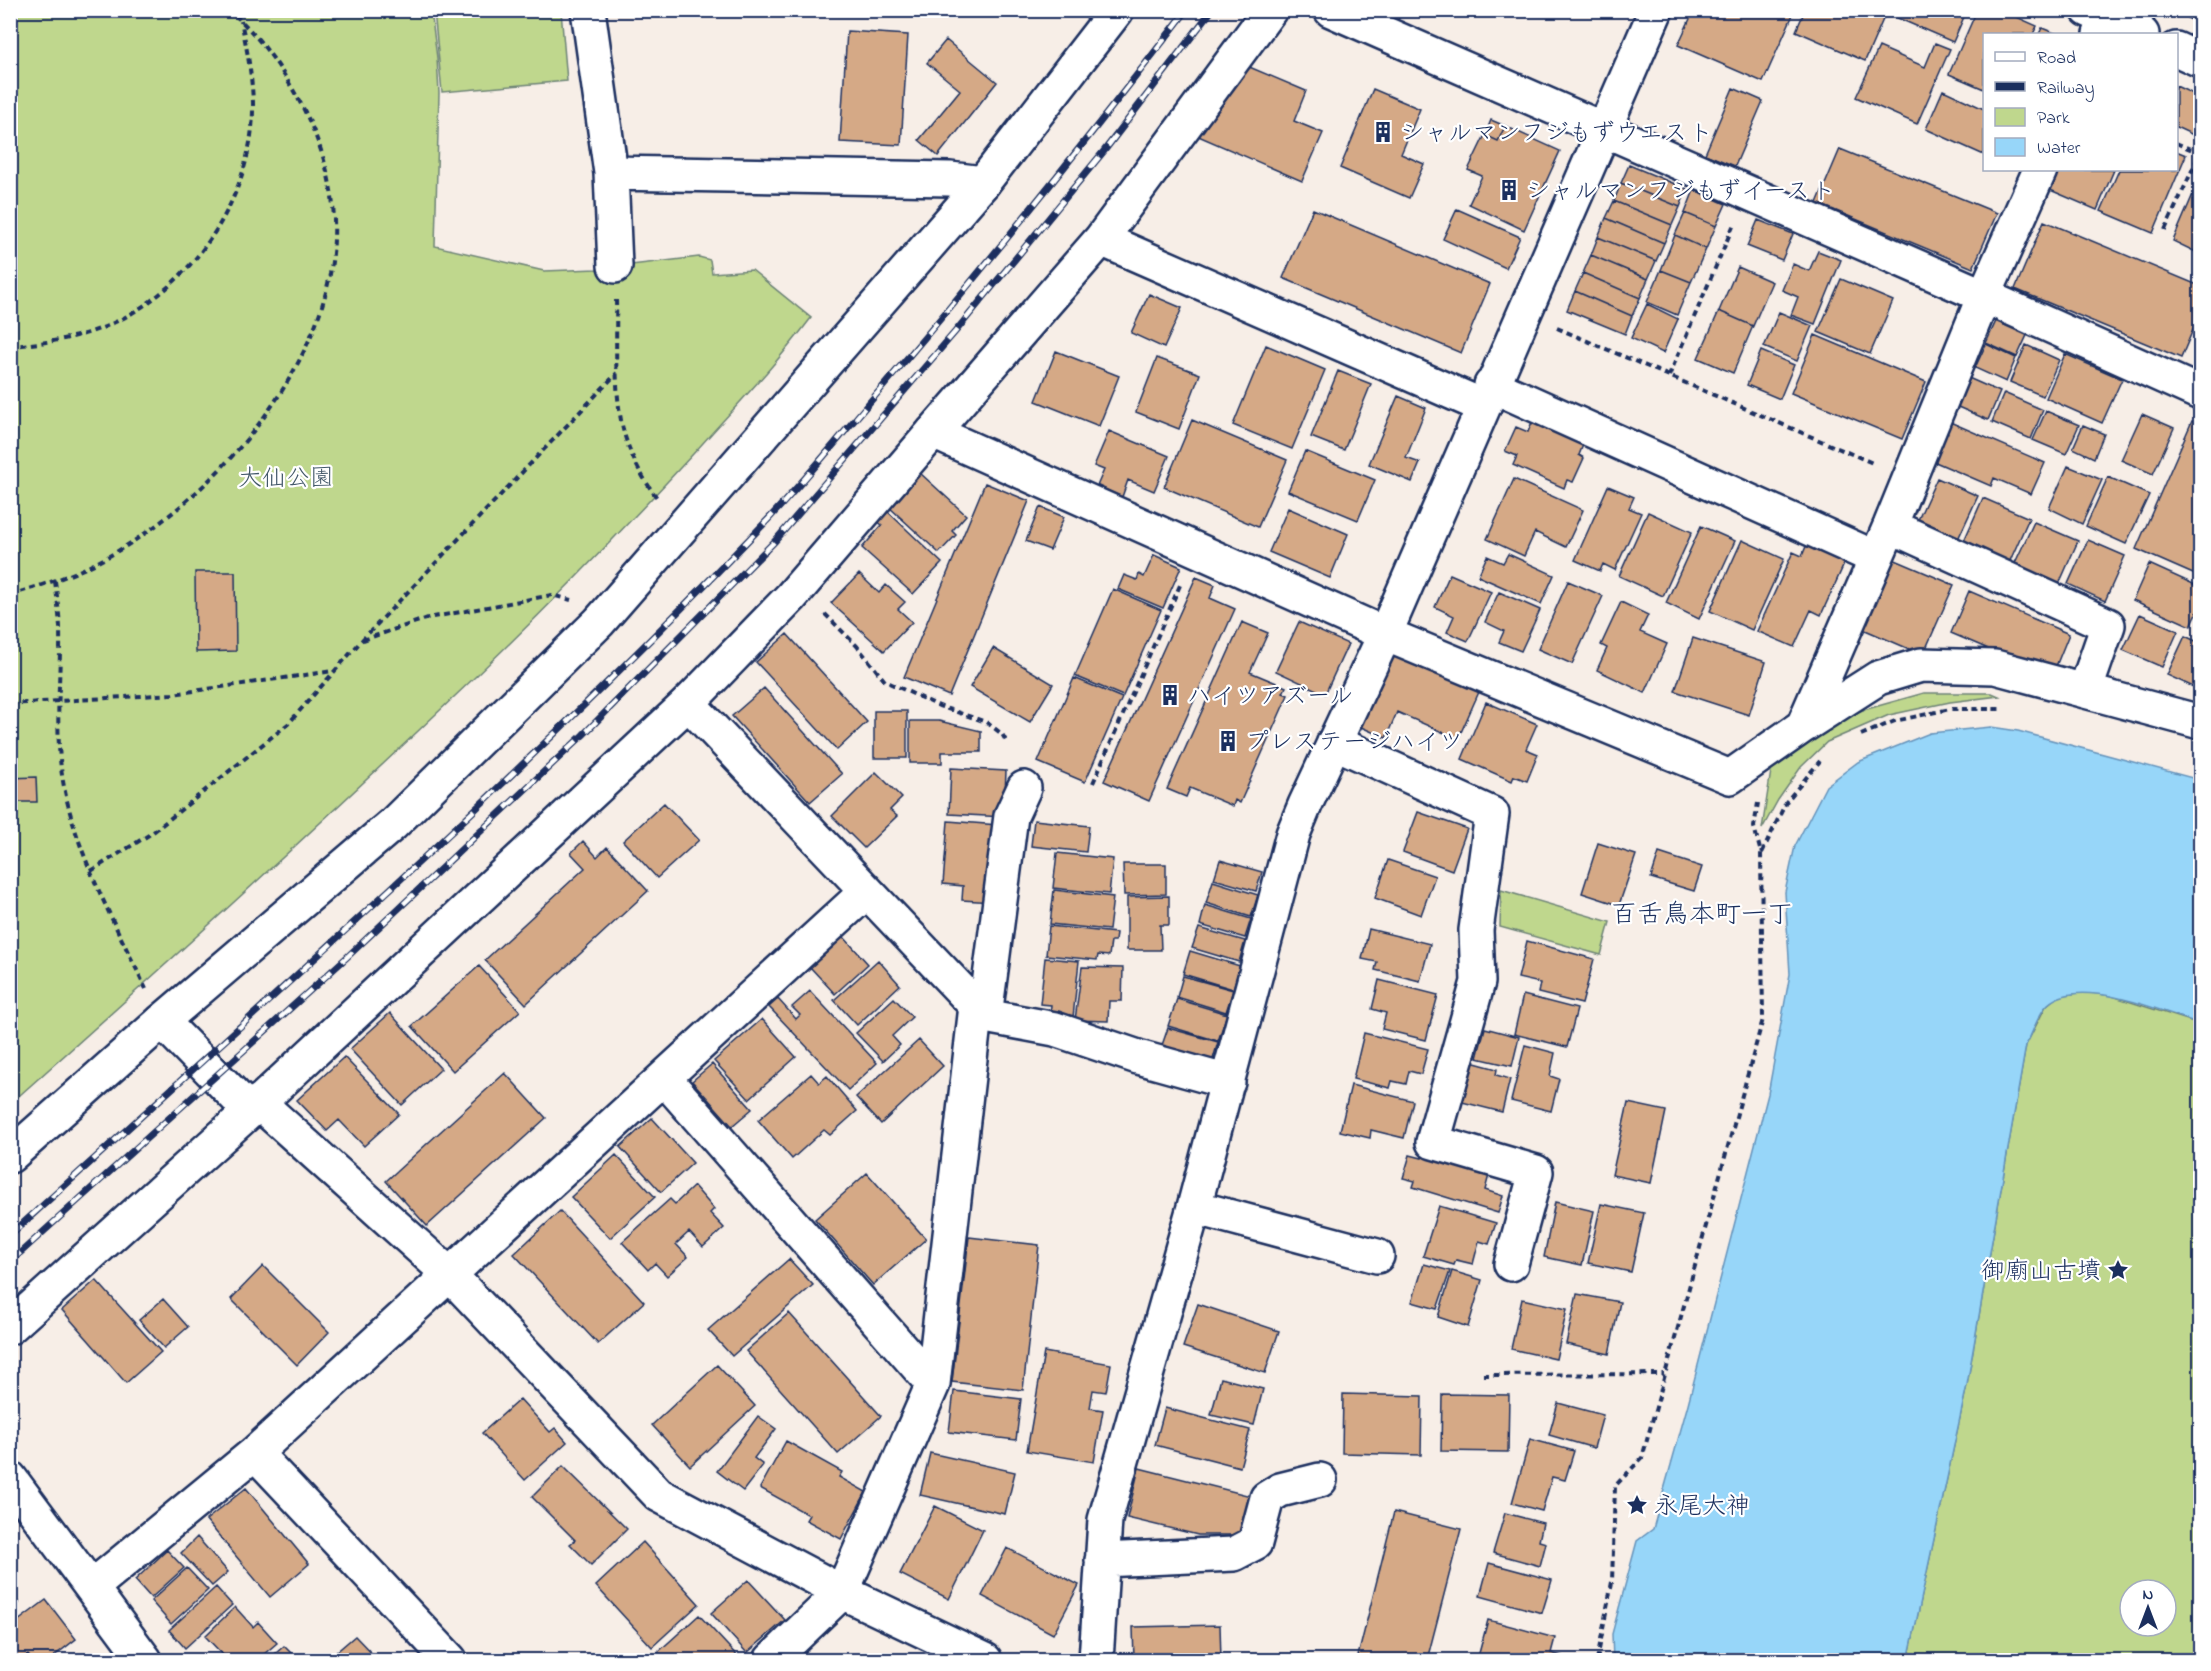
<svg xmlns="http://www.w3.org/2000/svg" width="2211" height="1671" font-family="'Indie Flower','Klee One',sans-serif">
<rect width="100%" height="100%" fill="#f7eee7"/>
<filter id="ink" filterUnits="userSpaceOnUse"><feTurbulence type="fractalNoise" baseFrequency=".0167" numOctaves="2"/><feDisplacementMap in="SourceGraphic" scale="12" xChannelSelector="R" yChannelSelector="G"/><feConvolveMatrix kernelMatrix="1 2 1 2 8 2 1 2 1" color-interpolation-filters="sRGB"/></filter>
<g filter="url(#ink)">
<!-- green -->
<path fill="#bfd78d" stroke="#6d8376" stroke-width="1.5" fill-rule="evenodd" d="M11,11H431L437,58L439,93L435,246L544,271L597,269L699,257L710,260L712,273L752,270L811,318C775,366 733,409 693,454C610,544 525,631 435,715C296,847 154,976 11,1103Z
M434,11H561L567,81L442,92Z
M1924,693H1992L1999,696L1950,702L1889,715L1827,742L1801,767L1778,800L1762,829L1773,758L1853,713Z
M1501,890L1610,922L1601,955L1500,927Z
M2085,992L2112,996L2200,1024V1660H1910V1651L1967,1385L2026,1045L2046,1006L2058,996ZM2130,1590H2166V1626H2130Z"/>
<!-- water -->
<path fill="#97d6f9" stroke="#6593bb" stroke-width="1.5" d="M1991,727L2018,731L2200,780V1024C2164,1012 2080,975 2048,1004C2038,1013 2033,1033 2026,1045L1967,1385L1910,1651V1660H1613L1612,1634L1637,1541L1653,1529L1688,1404L1768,1094L1790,974L1785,892L1795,846L1826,786L1858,762L1930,733Z"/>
<!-- building -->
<path fill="#d5a986" stroke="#1b2f5e" stroke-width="1.5" d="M1369,10H1402L1397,23Z
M1694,10H1795L1763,82L1678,45Z
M1805,10H1887L1865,61L1796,31Z
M1895,10H1967L1953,42L1893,16Z
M1977,10H2001L2037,26L2033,34H1984V89L1949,74Z
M2191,10H2200V24L2187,18Z
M2042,28L2057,34H2039Z
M847,31L908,35L901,145L840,142Z
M946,40L997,82L938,156L919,140L960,90L927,63Z
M1935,43L1950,49L1917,124L1856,97L1879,47L1925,67Z
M1247,66L1306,91L1294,121L1323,133L1302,181L1196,135L1212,118L1209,115L1240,81Z
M2176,86L2200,97V138L2176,127Z
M1733,88L1763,101L1735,166L1705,154Z
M1373,89L1420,109L1401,154L1424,164L1409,198L1340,168Z
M1943,90L1984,109V155L1926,129Z
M1491,120L1505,126L1498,141L1485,135Z
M1505,126L1560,151L1524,230L1469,204L1482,176L1468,170L1485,135L1498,141Z
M1840,149L1997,213L1973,268L1817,203Z
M2176,151L2186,155L2153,233L2101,211L2119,170H2176Z
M1629,165L1687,189L1680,207L1621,183Z
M2056,170H2114L2097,210L2048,189Z
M2200,178V254L2173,241Z
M1621,183L1680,207L1672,225L1614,201Z
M1694,190L1726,204L1716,226L1685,213Z
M1614,201L1672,225L1664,243L1606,218Z
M1313,209L1490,284L1461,353L1283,278Z
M1457,209L1520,237L1506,268L1443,239Z
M1685,213L1716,226L1706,249L1675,235Z
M1606,218L1664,243L1656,261L1598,237Z
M1758,220L1793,234L1782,260L1747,246Z
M2044,221L2200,286V313L2181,358L2015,289Z
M1675,235L1706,249L1691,282L1661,270Z
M1598,237L1656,261L1648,279L1591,255Z
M1818,251L1841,260L1815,324L1791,315L1798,297L1782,290L1793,264L1809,271Z
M1591,255L1648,279L1640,298L1583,273Z
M1738,267L1772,282L1753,326L1719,311Z
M1661,270L1691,282L1677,315L1647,302Z
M1583,273L1640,298L1632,316L1575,291Z
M1841,279L1893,301L1870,354L1818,332Z
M1575,291L1632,316L1625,334L1567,310Z
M1149,294L1182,308L1164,348L1131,333Z
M1647,304L1678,319L1663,353L1631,338Z
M1719,311L1753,326L1733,373L1698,358Z
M1779,312L1812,326L1797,361L1764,347Z
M1997,319L2028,333L2017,357L1986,343Z
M2200,329V346L2195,343Z
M1815,335L1926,382L1902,439L1791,393Z
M1986,344L2016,358L2006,382L1975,368Z
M1266,345L1325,370L1292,449L1233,425Z
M2026,345L2059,360L2043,396L2010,382Z
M1056,351L1119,376L1099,426L1036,401Z
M1761,351L1794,365L1780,399L1747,385Z
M2065,354L2122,379L2102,423L2046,398Z
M1157,358L1200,374L1179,429L1136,412Z
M1338,371L1371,384L1344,450L1311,437Z
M1964,376L2000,392L1988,420L1951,404Z
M2004,393L2043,410L2031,439L1992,422Z
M1398,396L1426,408L1406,458L1420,463L1412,482L1369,464Z
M2046,411L2079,425L2066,454L2033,440Z
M2142,414L2174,428L2153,474L2121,460Z
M1192,420L1287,460L1258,527L1164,487Z
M2192,421L2200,425V577L2136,549Z
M1532,422L1583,445L1579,455L1584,458L1573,482L1567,480L1564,488L1513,465L1517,456L1505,451L1516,427L1528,432Z
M1950,422L2045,463L2031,494L1994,478L1991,486L1933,461Z
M2083,425L2104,434L2094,458L2073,448Z
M1109,431L1169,456L1154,491L1128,480L1122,497L1097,486L1104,470L1094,466Z
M1305,451L1375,480L1358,520L1288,491Z
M2068,466L2102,480L2082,524L2049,508Z
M920,473L966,515L952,531L956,535L939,553L888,506Z
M2108,477L2149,495L2126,544L2086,526Z
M1937,478L1978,496L1958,539L1917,522Z
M1514,479L1583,510L1566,547L1535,532L1524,556L1487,539Z
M985,483L1029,501L949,696L904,677Z
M1608,486L1634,497L1629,508L1641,513L1615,570L1603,564L1600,571L1575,560Z
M1983,498L2029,518L2009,563L1963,543Z
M1040,507L1064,517L1050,550L1026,541Z
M1288,508L1348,534L1330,578L1269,552Z
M886,510L942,563L913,594L862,548L882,525L876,520Z
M1648,512L1692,532L1663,596L1619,576Z
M2034,522L2078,541L2059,584L2014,565Z
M1701,526L1735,541L1699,619L1666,603Z
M1742,540L1784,559L1752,630L1710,611Z
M2088,540L2125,556L2105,601L2068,584Z
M1807,544L1845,562L1821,615L1811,610L1794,647L1757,631L1793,552L1802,556Z
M1508,554L1554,575L1541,604L1478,576L1487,556L1503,563Z
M1154,555L1181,567L1163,608L1118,589L1124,575L1137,580L1139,574L1144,577Z
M1893,559L1954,585L1923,655L1863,629Z
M2149,564L2200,587V606L2191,626L2133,600Z
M195,572H235L236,651L196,652Z
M859,574L879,593L886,585L905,602L898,609L912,622L884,651L831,603Z
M1450,574L1491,592L1468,641L1447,632L1454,616L1435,607Z
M1196,577L1215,585L1210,598L1235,609L1149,801L1104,781Z
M1568,581L1603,596L1572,664L1538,649Z
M1113,589L1161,610L1123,696L1075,676Z
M1969,591L2069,634L2052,676L1951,633Z
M1499,592L1540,610L1521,651L1499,642L1504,631L1485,622Z
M1621,602L1648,615L1640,632L1667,644L1645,693L1597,670L1607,648L1601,645Z
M2140,614L2178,631L2162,667L2123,650Z
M1242,622L1268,633L1250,672L1286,687L1283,693L1288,695L1240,803L1235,800L1233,806L1190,788L1186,797L1167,789Z
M1299,622L1348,644L1325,694L1276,671Z
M787,634L867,722L837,750L756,662Z
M2185,636L2200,643V690L2167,675Z
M1693,638L1766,662L1749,715L1675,691Z
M993,648L1053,684L1030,722L970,687Z
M1392,655L1479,692L1458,739L1397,712L1386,738L1361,727Z
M1074,678L1122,698L1085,782L1038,762Z
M764,688L842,774L810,802L732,716Z
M1486,702L1537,724L1526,749L1538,754L1527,781L1514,776L1512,781L1462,759Z
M874,711H907V758H874Z
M910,721H939L981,731V752H942V763H910Z
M951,768L1006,771L1004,817L949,814Z
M876,772L902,798L890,810L897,816L864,848L832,816Z
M36,777L37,802H10V778Z
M664,803L699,840L657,878L623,841Z
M1418,812L1467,829L1452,870L1403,852Z
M1034,820L1089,826L1086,852L1031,846Z
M948,821L998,825L993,902L962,900L963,886L943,884Z
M583,841L597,857L607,847L648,891L526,1004L485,960L585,868L571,853Z
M1598,843L1636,855L1619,905L1582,893Z
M1057,853L1113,859L1109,894L1053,888Z
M1659,853L1702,867L1694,891L1651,878Z
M1220,860L1262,872L1256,891L1214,879Z
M1388,860L1435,876L1421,915L1375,898Z
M1123,864H1166V894L1124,895Z
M1213,881L1258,895L1251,917L1206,903Z
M1054,890L1113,897L1109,930L1050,924Z
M1169,896V925H1160L1161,950H1127V897Z
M1205,905L1251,919L1245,938L1200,925Z
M1049,926L1116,933L1115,941H1111L1109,956L1098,955L1097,960L1046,955Z
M1199,928L1245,941L1239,962L1192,948Z
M1369,929L1430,944L1420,981L1375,970L1377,962L1362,959Z
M843,936L868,964L835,994L810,967Z
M1527,941L1594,959L1582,1004L1538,993L1540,983L1518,978Z
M1190,951L1240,966L1233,989L1183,974Z
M1045,958L1079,961L1073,1017L1050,1015L1051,1005L1040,1004Z
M878,960L900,985L857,1025L834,1000Z
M479,966L520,1011L453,1071L412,1026Z
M1082,967L1123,968L1122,1001H1109L1108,1021L1075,1020Z
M1183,976L1233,990L1226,1012L1177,997Z
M1379,980L1438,995L1426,1040L1382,1029L1386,1013L1372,1009Z
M810,991L877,1063L848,1090L769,1007L778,999L796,1019L800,1015L792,1007Z
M1523,995L1577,1009L1567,1047L1514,1034Z
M894,998L912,1017L892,1036L900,1045L883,1061L856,1033Z
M1177,999L1227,1014L1218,1041L1168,1026Z
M390,1013L441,1069L402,1105L350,1049Z
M762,1019L796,1057L749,1099L714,1061Z
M1168,1028L1218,1042L1211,1066L1160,1051Z
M1485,1028L1519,1037L1512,1066L1477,1058Z
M1364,1033L1428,1049L1421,1074L1409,1071L1406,1084L1392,1081L1390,1088L1353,1079Z
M919,1040L943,1066L881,1124L856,1097Z
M1525,1045L1555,1053L1550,1076L1559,1079L1551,1111L1511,1101Z
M344,1057L399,1114L364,1146L339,1120L327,1131L297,1100Z
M1471,1062L1497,1069L1496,1075L1510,1079L1502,1112L1462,1102Z
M712,1064L752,1109L732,1126L692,1081Z
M505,1073L546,1118L427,1226L386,1181Z
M811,1074L819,1083L827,1076L857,1111L830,1135L824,1130L792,1159L758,1120Z
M1351,1085L1413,1101L1404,1138L1371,1130L1370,1138L1340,1131Z
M1628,1103L1666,1111L1651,1183L1612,1175Z
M652,1118L693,1163L661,1192L620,1147Z
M616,1155L655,1197L610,1238L571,1197Z
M1410,1155L1422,1158L1423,1155L1489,1175L1485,1190L1503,1196L1498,1213L1413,1187L1415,1181L1403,1178Z
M867,1173L926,1239L873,1285L815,1219Z
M694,1186L714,1209L710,1213L724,1228L703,1247L689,1232L676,1244L688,1257L667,1276L655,1263L648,1270L622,1242L670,1199L675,1204Z
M1555,1202L1594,1211L1582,1265L1544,1257Z
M1601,1204L1644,1213L1631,1272L1588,1263Z
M1439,1206L1496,1223L1489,1244L1479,1241L1473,1264L1456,1260L1454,1265L1423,1256Z
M560,1211L644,1302L598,1344L514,1254Z
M969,1237L1039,1245L1023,1390L952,1382Z
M789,1259L813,1285L732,1356L708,1330Z
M1424,1264L1450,1271L1437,1309L1412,1302Z
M263,1266L329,1332L297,1365L231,1299Z
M1452,1271L1482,1280L1468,1327L1438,1317Z
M96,1280L161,1352L126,1383L62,1310Z
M1577,1294L1620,1302L1609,1354L1566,1344Z
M163,1299L188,1327L164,1348L139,1320Z
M1522,1299L1567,1309L1556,1359L1511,1349Z
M1198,1304L1279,1331L1265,1373L1183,1347Z
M789,1313L881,1416L838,1454L746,1351Z
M1044,1352L1111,1364L1106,1392L1093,1390L1090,1408L1103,1410L1094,1462L1027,1451Z
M717,1365L755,1406L690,1466L652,1425Z
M1221,1378L1263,1389L1254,1425L1211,1415Z
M954,1391L1021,1399L1016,1440L949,1432Z
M1343,1394L1422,1396L1421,1455L1342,1453Z
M1442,1394L1509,1395L1508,1452L1441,1451Z
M520,1399L550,1432L555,1428L567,1442L525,1480L482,1433Z
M1558,1403L1603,1415L1594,1448L1549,1435Z
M1165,1408L1250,1430L1240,1467L1155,1445Z
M758,1416L776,1429L754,1458L763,1465L743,1491L717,1471Z
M1530,1439L1574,1451L1565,1480L1552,1477L1542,1511L1512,1503Z
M786,1441L842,1472L839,1477L866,1492L841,1539L806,1520L809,1515L760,1488Z
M930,1453L1015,1472L1005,1514L920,1495Z
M563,1466L627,1529L591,1565L570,1544L575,1540L532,1497Z
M1139,1468L1251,1496L1242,1535H1198L1127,1518Z
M246,1488L309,1564L270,1597L206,1520Z
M1634,1501L1643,1503L1641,1513L1632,1510Z
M935,1506L983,1530L949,1599L900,1574Z
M1394,1512L1461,1529L1427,1660H1357Z
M1505,1513L1543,1523L1539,1541L1546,1543L1540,1566L1493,1553Z
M197,1537L228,1572L212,1586L181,1553Z
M643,1542L699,1604L652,1647L596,1586Z
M1007,1548L1079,1585L1053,1634L982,1596Z
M167,1550L184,1568L151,1598L135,1580Z
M1489,1563L1552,1580L1542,1613L1480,1596Z
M187,1568L208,1590L171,1624L151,1601Z
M748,1580L785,1620L747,1653L711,1613Z
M216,1587L232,1605L185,1648L169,1630Z
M10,1592L19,1603L10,1609Z
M46,1600L76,1639L49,1660H32L28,1655L19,1660L10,1649V1627Z
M235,1607L253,1627L258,1622L277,1643L257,1660H228L205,1636Z
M699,1615L741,1660H666L658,1652Z
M1488,1620L1555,1638L1551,1653L1562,1656L1561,1660H1491L1478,1657Z
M1220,1625L1221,1660H1134L1133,1627Z
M355,1636L378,1660H327Z
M284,1646L298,1660H268Z"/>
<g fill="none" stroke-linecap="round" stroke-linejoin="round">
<defs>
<path id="minor" d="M588,10L611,173L615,266
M1270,10L1101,239L933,432L1385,634L1730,777L1803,726L1890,526L1984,296L2040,170
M1331,10L1984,296L2200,393
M2100,34L2107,19L2139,10
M611,173L950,179L983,183
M1101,239L1483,406
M1491,385L1876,558
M1890,526L2108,625L2085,691L2200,722
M688,703L976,1006L933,1384L842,1592L771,1660
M1803,726L1878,678L1921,665L1995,667L2085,691
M1334,742L1492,814L1476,930L1478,982L1433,1142L1536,1172L1511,1264
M976,1006L985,1016L1055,1029L1138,1057L1228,1082
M985,1016L1011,816L1024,788
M162,1021L250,1111
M664,1078L933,1384
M258,1102L450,1275L659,1495L842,1592L985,1660
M1194,1207L1377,1256
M255,1453L450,1660
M1102,1560L1234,1554L1255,1543L1267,1498L1280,1490L1320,1480
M92,1587L255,1453L866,892
M1096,1660L1105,1520L1194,1207L1293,834L1305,805L1385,634L1656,10"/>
<path id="tertiary" d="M10,1156L162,1021L393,824L599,622L983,183L1117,10
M10,1327L250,1111L688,703L791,597L933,432
M10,1478L145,1660"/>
<path id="secondary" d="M2088,10L2142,34
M2176,49L2200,60"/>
</defs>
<!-- minor casing -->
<use href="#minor" stroke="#1b2f5e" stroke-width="38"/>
<!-- tertiary casing -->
<use href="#tertiary" stroke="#1b2f5e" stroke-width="38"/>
<!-- secondary casing -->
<use href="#secondary" stroke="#1b2f5e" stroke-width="38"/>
<!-- path -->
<path stroke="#1b2f5e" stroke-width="4" stroke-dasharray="6 4.5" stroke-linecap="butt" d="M2176,143L2200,153
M2165,230L2200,153
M616,300C617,340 614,382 621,420C626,448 641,477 658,499
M1557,328L1875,464
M10,346C38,344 65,340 91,332C184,301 255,201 253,103C252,75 247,49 241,21
M1669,376L1734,224
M55,581C57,596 59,612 60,627C61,674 55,721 61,768C71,846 113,919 146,989
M10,595C40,586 68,577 96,563C208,506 329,370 334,239C336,191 323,146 301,104C282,69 260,36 229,10
M825,614L857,646L885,681L939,706L986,722L1002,734L1006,741
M363,640L428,618L552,595L571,600
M10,704L173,694L333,671
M1861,735L1895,721L1950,709H2003
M1093,783L1181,583
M1762,853L1786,802L1820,761
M91,871L152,833L288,724L362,640L617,373
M1483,1375L1664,1374
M1597,1660L1612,1582L1615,1486L1642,1458L1763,1019L1761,853L1754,827L1758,803"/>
<!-- minor -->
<use href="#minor" stroke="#fff" stroke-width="33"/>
<!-- tertiary -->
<use href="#tertiary" stroke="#fff" stroke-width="33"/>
<!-- secondary -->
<use href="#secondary" stroke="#fff" stroke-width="33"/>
<defs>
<path id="rail" d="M10,1235C264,1005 520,778 757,531C798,489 836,441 875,396C983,270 1086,142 1187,10
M10,1262L346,958L583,735L775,541L955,332L1104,151L1212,10"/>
</defs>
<!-- rail casing -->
<use href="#rail" stroke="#1b2f5e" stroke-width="7"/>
<!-- rail -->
<use href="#rail" stroke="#fff" stroke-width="4.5" stroke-dasharray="14" stroke-linecap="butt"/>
</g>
</g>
<!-- icons -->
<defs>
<symbol id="building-bare" viewBox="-9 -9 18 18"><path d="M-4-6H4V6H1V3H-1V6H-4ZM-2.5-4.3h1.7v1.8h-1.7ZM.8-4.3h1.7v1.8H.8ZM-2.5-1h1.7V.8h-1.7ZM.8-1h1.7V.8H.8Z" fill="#1b2f5e" stroke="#fff" stroke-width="2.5" paint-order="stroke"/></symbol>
<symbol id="sight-bare" viewBox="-9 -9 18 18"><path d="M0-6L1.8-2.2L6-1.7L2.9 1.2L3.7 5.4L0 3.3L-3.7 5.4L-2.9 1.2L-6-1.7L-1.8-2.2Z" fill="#1b2f5e" stroke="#fff" stroke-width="2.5" paint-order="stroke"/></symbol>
</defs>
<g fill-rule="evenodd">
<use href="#building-bare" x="1368" y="117" width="30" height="30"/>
<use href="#building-bare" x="1494" y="175" width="30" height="30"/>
<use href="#building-bare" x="1155" y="680" width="30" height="30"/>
<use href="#building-bare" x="1213" y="726" width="30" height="30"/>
<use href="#sight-bare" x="2103" y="1255" width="30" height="30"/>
<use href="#sight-bare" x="1622" y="1490" width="30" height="30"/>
</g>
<g text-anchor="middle" stroke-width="4.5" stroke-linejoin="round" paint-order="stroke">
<!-- poi labels -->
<g font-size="24" fill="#1b2f5e" stroke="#fff" text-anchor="start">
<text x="1400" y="140">シャルマンフジもずウエスト</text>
<text x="1526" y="198">シャルマンフジもずイースト</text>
<text x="1187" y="703">ハイツアズール</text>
<text x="1245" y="749">プレステージハイツ</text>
<text x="2101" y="1278" text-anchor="end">御廟山古墳</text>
<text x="1654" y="1513">永尾大神</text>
</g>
<!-- park labels -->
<g font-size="24" fill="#44596a" stroke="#fff">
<text x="286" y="485">大仙公園</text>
</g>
<!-- neighbourhood labels -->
<g font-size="26" fill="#1b2f5e" stroke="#fff">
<text x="1702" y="922">百舌鳥本町一丁</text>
</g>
</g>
<!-- margin -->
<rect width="2211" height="1671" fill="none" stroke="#fff" stroke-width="36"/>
<rect x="18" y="18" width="2175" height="1635" fill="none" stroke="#1b2f5e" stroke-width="2" filter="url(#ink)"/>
<!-- legend -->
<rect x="1983" y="33" width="195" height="138" fill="#ffffff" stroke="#a4acbf" stroke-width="1.5"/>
<rect x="1995" y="52" width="30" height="9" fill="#ffffff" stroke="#a4acbf" stroke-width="1.5"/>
<text x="2037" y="63" font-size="18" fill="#1b2f5e">Road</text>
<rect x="1995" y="82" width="30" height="9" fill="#1b2f5e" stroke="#a4acbf" stroke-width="1.5"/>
<text x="2037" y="93" font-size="18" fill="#1b2f5e">Railway</text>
<rect x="1995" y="108" width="30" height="18" fill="#bfd78d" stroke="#a4acbf" stroke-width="1.5"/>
<text x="2037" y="123" font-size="18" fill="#1b2f5e">Park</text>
<rect x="1995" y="138" width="30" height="18" fill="#97d6f9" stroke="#a4acbf" stroke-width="1.5"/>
<text x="2037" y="153" font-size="18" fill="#1b2f5e">Water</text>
<!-- north arrow -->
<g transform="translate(2148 1608)"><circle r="28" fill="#ffffff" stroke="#a4acbf" stroke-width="1.5"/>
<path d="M0-4.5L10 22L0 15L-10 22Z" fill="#1b2f5e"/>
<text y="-9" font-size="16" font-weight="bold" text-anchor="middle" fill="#1b2f5e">N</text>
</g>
</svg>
